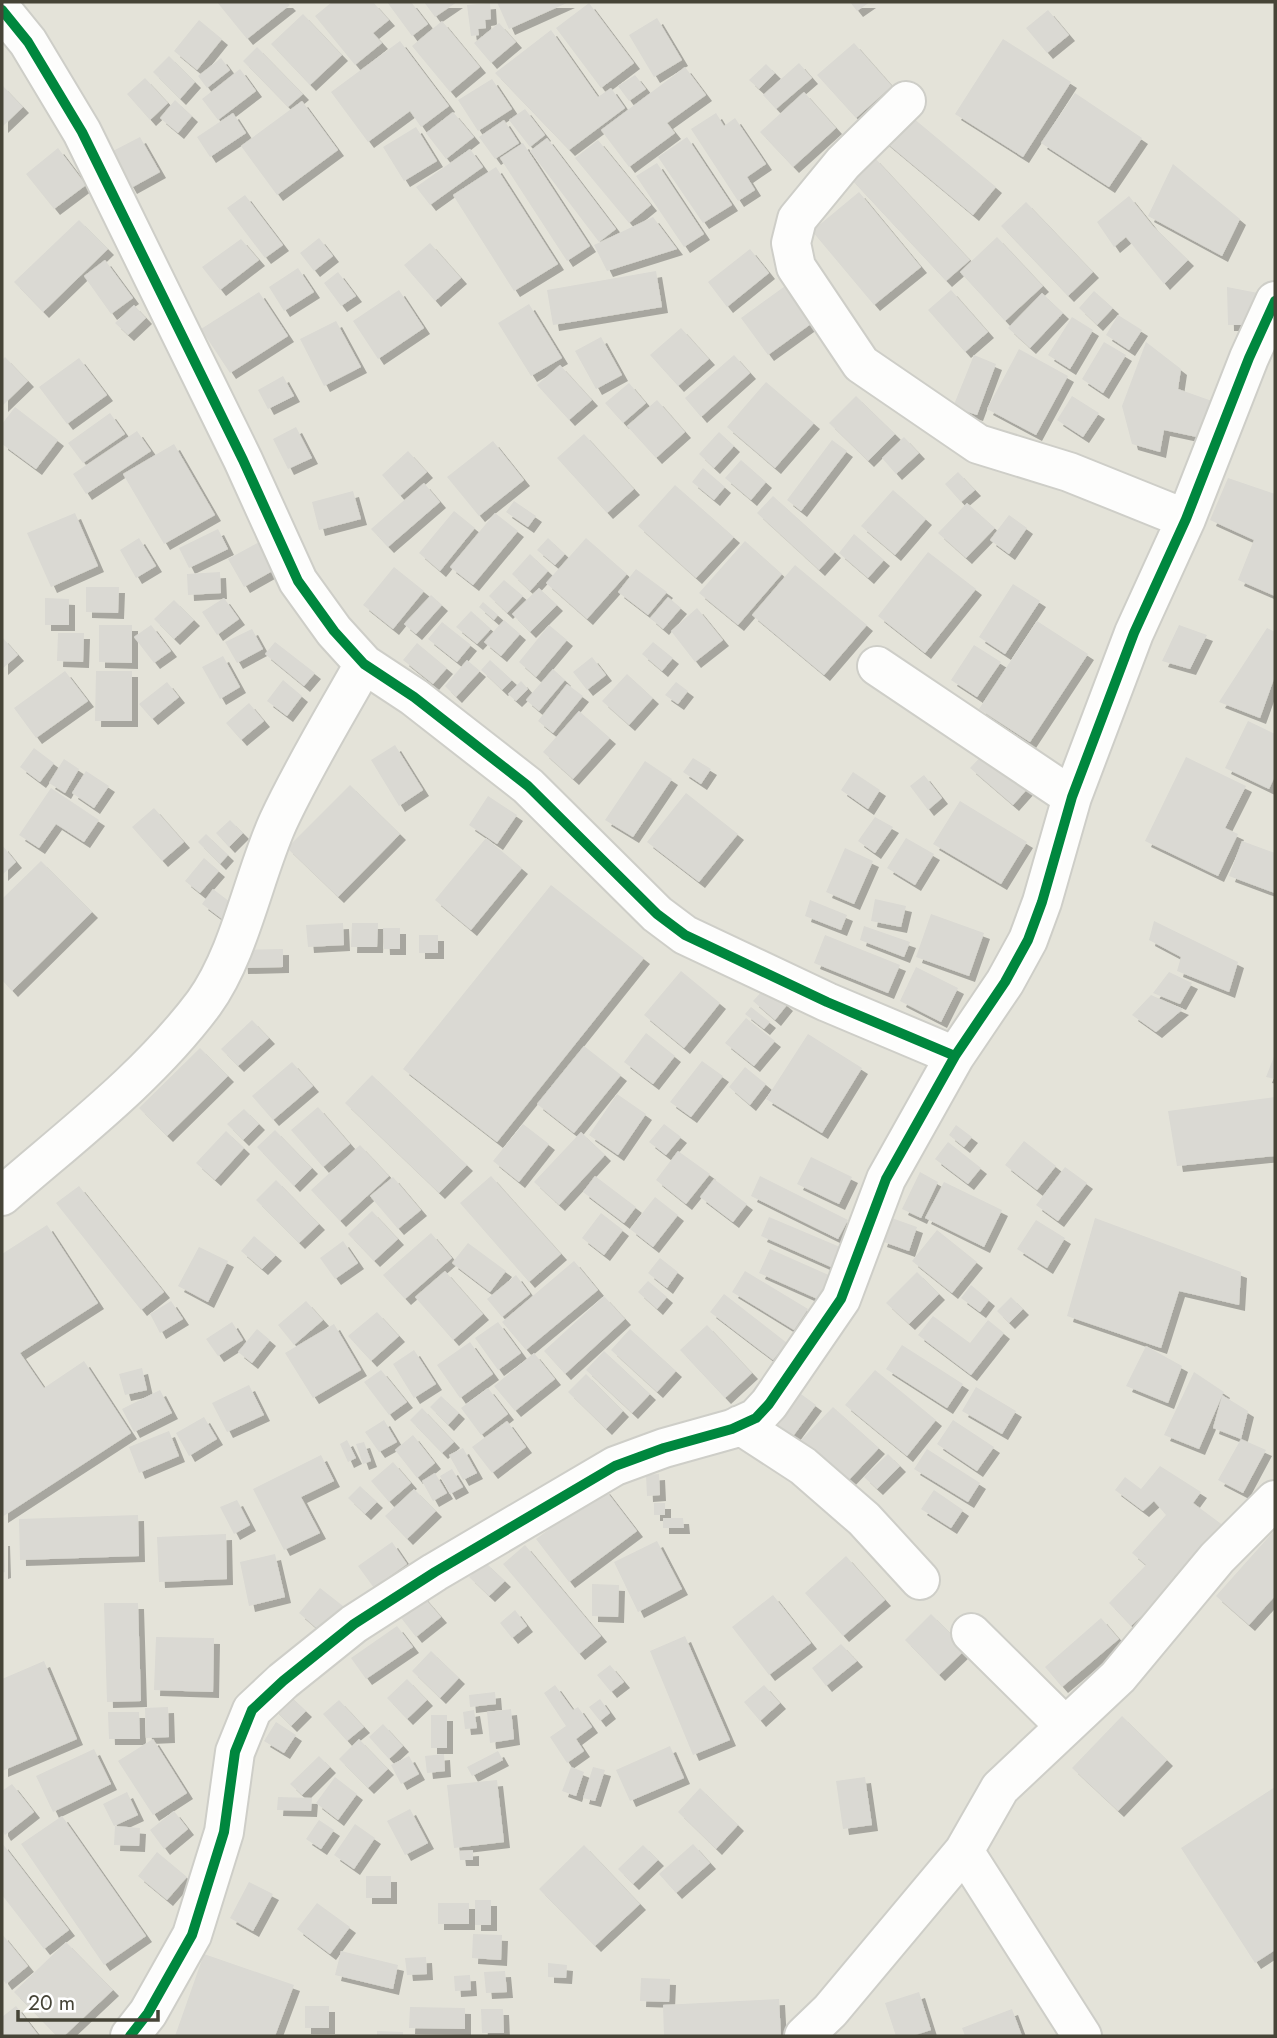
<svg xmlns="http://www.w3.org/2000/svg" width="1277" height="2038" font-family="Jost,sans-serif">
<defs>
<filter id="shadow"><feDropShadow dx="6" dy="6" stdDeviation="0" flood-color="#0004"/></filter>
</defs>
<rect width="100%" height="100%" fill="#f0f0eb"/>
<!-- residential -->
<path fill="#e4e3d9" d="M2,2H1275V2036H2Z"/>
<!-- building -->
<path fill="#dad9d3" filter="url(#shadow)" d="M217,2H287L290,5L247,39Z
M332,2H373L389,20L373,33L382,43L355,65L315,16Z
M387,2H411L428,24L412,36Z
M424,2H457L435,17Z
M497,2H569L509,29Z
M850,2H870L857,11Z
M490,3L491,19L485,20L486,28L478,29L479,35L471,36L467,5Z
M589,3L634,63L601,88L556,28Z
M1048,10L1069,35L1047,53L1026,28Z
M303,14L342,55L310,85L271,44Z
M657,18L682,60L654,77L629,35Z
M199,20L222,39L197,70L174,51Z
M442,21L480,67L450,92L412,46Z
M499,23L516,42L491,63L474,43Z
M551,30L598,97L611,88L625,108L569,150L495,73Z
M1003,39L1071,82L1023,157L955,114Z
M400,41L449,106L421,127L410,111L368,142L331,92Z
M854,43L892,86L856,118L817,75Z
M257,47L303,94L288,107L243,61Z
M169,56L195,82L180,99L153,72Z
M221,58L230,70L207,88L198,76Z
M799,63L812,78L776,109L763,95Z
M766,64L775,73L759,89L749,80Z
M685,67L706,95L667,123L675,133L629,167L601,130Z
M240,69L256,91L218,120L202,99Z
M635,75L646,89L629,101L618,86Z
M145,78L168,103L150,120L127,94Z
M492,79L512,109L478,131L458,100Z
M2,85L23,107L2,127Z
M804,92L836,128L793,167L760,132Z
M1075,93L1142,138L1109,187L1041,143Z
M175,100L192,116L178,133L160,118Z
M302,101L338,150L277,195L241,146Z
M525,109L545,135L530,147L509,120Z
M453,112L474,137L446,159L426,133Z
M233,113L246,133L210,157L197,137Z
M716,113L724,126L735,118L766,164L747,177L755,190L738,201L691,129Z
M907,113L996,187L973,215L883,140Z
M504,120L519,143L495,159L479,137Z
M416,127L437,161L404,181L383,147Z
M140,137L160,172L131,188L111,152Z
M687,137L732,205L703,223L658,157Z
M547,138L616,229L599,242L530,151Z
M598,140L651,205L629,223L575,158Z
M523,143L590,246L567,261L500,158Z
M58,148L86,185L54,209L26,174Z
M470,149L483,167L430,205L416,187Z
M874,157L970,260L946,281L850,178Z
M657,163L704,234L684,247L636,176Z
M1173,164L1240,219L1222,256L1148,216Z
M496,167L558,264L514,291L453,195Z
M859,192L921,267L874,305L812,231Z
M245,195L283,245L265,258L227,208Z
M1129,196L1153,226L1188,260L1164,284L1126,237L1114,247L1097,222Z
M1026,202L1093,272L1068,296L1001,226Z
M653,217L677,249L607,271L594,245Z
M79,220L108,249L43,312L14,282Z
M997,237L1043,286L1005,321L960,272Z
M319,238L333,256L314,271L300,253Z
M241,239L259,260L220,290L202,267Z
M430,243L461,278L435,301L404,265Z
M750,249L769,273L727,307L708,282Z
M105,260L133,298L111,314L84,276Z
M298,268L314,292L284,311L269,287Z
M656,271L662,307L553,325L547,290Z
M338,272L356,296L341,306L324,283Z
M788,284L815,321L768,355L741,318Z
M1227,287L1258,293L1257,325H1228Z
M399,290L424,328L378,359L353,321Z
M951,290L988,332L965,352L928,310Z
M1094,291L1113,308L1097,325L1079,308Z
M259,292L288,336L230,373L201,329Z
M1042,293L1063,313L1030,348L1008,328Z
M529,304L562,358L531,376L498,323Z
M134,305L146,318L128,335L115,323Z
M1118,315L1142,330L1129,350L1106,335Z
M1072,317L1093,330L1070,369L1048,355Z
M336,321L361,367L324,386L300,339Z
M681,328L709,359L678,386L650,355Z
M601,337L622,375L596,389L575,351Z
M1104,342L1126,355L1103,393L1082,379Z
M1146,342L1181,369L1178,389L1212,401L1206,439L1164,430L1160,452L1132,444L1122,406Z
M1019,349L1068,376L1036,435L987,409Z
M734,355L750,373L701,417L685,398Z
M974,355L996,364L977,415L953,407Z
M5,357L28,381L2,406V360Z
M79,358L107,395L67,424L39,387Z
M560,365L592,400L569,420L537,385Z
M283,376L294,396L268,409L258,390Z
M766,382L814,423L775,468L727,427Z
M629,383L646,403L623,423L605,403Z
M856,396L895,434L868,461L829,423Z
M1072,396L1099,413L1083,437L1057,420Z
M657,400L685,432L656,458L627,426Z
M15,407L58,440L36,469L2,444V424Z
M110,413L125,434L83,463L68,443Z
M296,427L312,458L288,469L273,439Z
M137,431L151,451L86,494L73,474Z
M719,432L734,446L714,468L699,454Z
M584,434L634,489L607,513L557,458Z
M904,437L919,453L896,474L882,458Z
M832,440L847,451L801,511L787,500Z
M493,441L524,480L479,516L447,477Z
M174,444L215,515L164,544L123,474Z
M408,451L427,472L400,496L382,475Z
M741,460L766,482L751,500L725,478Z
M703,468L725,487L714,500L692,482Z
M958,472L975,490L961,502L945,484Z
M1228,478L1275,494V596L1238,580L1254,540L1210,520Z
M424,483L440,502L388,547L371,529Z
M675,485L734,537L696,578L638,526Z
M893,490L926,519L895,555L861,526Z
M353,491L361,519L319,530L312,502Z
M773,496L835,552L819,570L757,513Z
M514,501L536,516L528,527L506,512Z
M967,503L995,528L966,558L938,533Z
M454,511L475,528L440,571L419,553Z
M75,513L98,566L51,587L27,533Z
M495,513L518,531L473,585L450,567Z
M1009,515L1027,528L1009,554L990,540Z
M218,529L228,549L189,568L179,548Z
M854,534L884,560L868,578L839,553Z
M139,538L156,566L136,578L120,550Z
M548,538L565,554L555,565L537,550Z
M586,538L627,574L587,619L546,583Z
M261,541L276,569L244,587L228,559Z
M745,541L782,574L738,625L699,593Z
M928,552L976,589L925,653L878,616Z
M530,554L548,571L530,591L512,574Z
M795,565L867,625L824,675L752,615Z
M394,567L424,591L393,629L363,605Z
M636,569L667,592L648,615L618,592Z
M220,572L221,593L188,595L187,574Z
M504,580L523,596L507,613L489,596Z
M1013,584L1040,601L1005,654L979,637Z
M86,587H119L118,613L86,612Z
M539,588L557,605L530,632L512,614Z
M431,595L442,605L416,634L404,624Z
M668,597L681,608L663,629L650,618Z
M45,598L69,599V625H45Z
M224,598L239,619L217,635L202,612Z
M174,600L194,620L174,639L154,619Z
M483,602L498,615L494,620L479,607Z
M697,608L723,640L695,662L671,631Z
M471,611L491,629L477,644L456,627Z
M504,620L520,634L501,656L484,642Z
M1037,621L1088,654L1030,742L979,709Z
M442,622L471,645L457,662L428,639Z
M99,625H132V663L99,662Z
M151,625L171,651L154,663L134,637Z
M549,625L567,640L536,677L519,662Z
M1179,625L1207,635L1190,669L1162,661Z
M1267,628L1275,632V676L1260,718L1219,702Z
M252,629L263,649L237,663L225,642Z
M58,633H84L83,662L57,661Z
M2,637L18,655L2,669Z
M275,642L315,673L304,686L265,654Z
M653,642L673,658L662,671L642,654Z
M417,643L447,668L433,684L403,660Z
M974,645L1001,662L977,697L951,680Z
M223,656L240,687L220,699L202,667Z
M592,657L606,675L587,690L573,672Z
M467,660L480,671L456,697L445,686Z
M490,660L512,680L502,690L481,670Z
M553,669L565,680L539,711L526,700Z
M65,671L88,701L36,738L14,708Z
M96,671H132V721H95Z
M627,674L653,698L629,725L602,701Z
M283,680L302,696L287,716L267,701Z
M521,681L528,689L516,701L508,694Z
M167,682L179,697L152,719L139,704Z
M676,682L688,691L678,704L665,695Z
M567,684L583,696L553,733L538,721Z
M249,703L264,721L241,740L226,723Z
M579,711L610,738L573,779L543,752Z
M1248,721L1275,734V776L1269,789L1225,768Z
M395,745L423,790L399,806L371,760Z
M34,748L54,763L40,782L20,767Z
M987,750L1030,786L1013,805L970,768Z
M1186,757L1246,786L1225,828L1238,834L1218,876L1145,841Z
M693,758L711,769L701,784L683,772Z
M64,759L79,769L65,793L49,783Z
M645,761L672,779L633,837L605,820Z
M86,771L109,786L94,808L72,793Z
M853,772L880,790L868,809L841,790Z
M924,775L942,798L928,810L910,786Z
M350,785L400,834L338,897L287,848Z
M51,788L99,820L84,842L56,824L39,848L19,835Z
M686,793L738,834L699,882L647,842Z
M488,796L517,815L497,844L469,825Z
M960,801L1027,842L1001,884L933,844Z
M154,808L184,842L162,861L132,827Z
M875,817L893,827L875,853L858,841Z
M230,820L243,833L229,847L216,833Z
M206,834L228,855L220,864L198,842Z
M486,838L522,868L471,930L435,900Z
M906,838L934,854L915,885L887,868Z
M1242,841L1275,853V893L1229,876Z
M2,845L16,862L2,875Z
M845,848L873,861L854,904L826,892Z
M204,858L219,871L200,893L185,881Z
M41,861L92,912L12,991L2,980V899Z
M551,885L644,958L497,1142L403,1069Z
M213,889L234,905L222,919L202,904Z
M875,899L906,906L901,927L871,921Z
M810,900L847,915L841,930L805,916Z
M931,914L984,933L969,976L916,957Z
M1154,921L1238,962L1229,992L1177,971L1181,957L1149,940Z
M343,923L344,945L308,947L306,925Z
M352,923H378L377,947H351Z
M864,926L910,942L904,957L860,940Z
M383,928H400V949H384Z
M419,935H438V953H419Z
M825,935L900,965L888,993L814,963Z
M283,949V967L242,968L241,950Z
M916,967L958,988L941,1022L900,1001Z
M681,971L720,1003L684,1048L644,1015Z
M1169,972L1192,983L1180,1004L1153,993Z
M766,987L787,1005L775,1020L753,1001Z
M1151,995L1183,1009L1156,1032L1132,1015Z
M751,1007L770,1022L764,1029L745,1014Z
M746,1018L775,1041L754,1066L725,1043Z
M252,1020L269,1038L238,1066L221,1049Z
M646,1033L675,1056L653,1084L624,1062Z
M808,1034L862,1068L822,1133L766,1099Z
M584,1046L621,1075L574,1133L537,1104Z
M200,1048L228,1076L167,1136L139,1108Z
M1275,1054V1079L1266,1077Z
M702,1061L723,1076L691,1117L670,1102Z
M292,1062L313,1086L273,1120L252,1096Z
M745,1067L766,1084L750,1105L729,1087Z
M372,1075L467,1165L439,1193L345,1103Z
M617,1094L646,1114L618,1155L589,1135Z
M1275,1097V1156L1177,1166L1168,1111Z
M318,1107L350,1144L323,1167L291,1130Z
M244,1109L259,1124L243,1140L227,1124Z
M523,1124L549,1144L519,1182L493,1161Z
M664,1124L681,1137L666,1155L649,1142Z
M956,1125L972,1137L964,1147L949,1135Z
M275,1130L312,1168L294,1186L257,1147Z
M226,1131L244,1148L215,1180L196,1163Z
M581,1132L605,1155L559,1205L534,1182Z
M1024,1141L1056,1166L1037,1190L1005,1165Z
M948,1142L981,1168L968,1184L935,1159Z
M360,1145L389,1176L340,1221L311,1190Z
M678,1151L710,1174L686,1204L656,1180Z
M811,1157L852,1177L839,1204L797,1184Z
M1065,1167L1087,1183L1058,1221L1036,1205Z
M920,1172L938,1182L921,1218L902,1209Z
M491,1176L561,1254L529,1282L460,1203Z
M595,1176L636,1207L624,1223L583,1192Z
M760,1176L848,1220L838,1239L751,1196Z
M393,1177L421,1210L398,1229L370,1196Z
M714,1179L747,1204L733,1222L700,1197Z
M276,1180L319,1224L299,1243L256,1200Z
M944,1182L1002,1210L984,1247L925,1218Z
M79,1186L164,1292L141,1310L56,1203Z
M655,1197L678,1215L653,1247L630,1229Z
M372,1211L398,1239L374,1261L348,1234Z
M601,1213L623,1230L604,1255L582,1238Z
M769,1217L840,1247L831,1267L761,1236Z
M889,1217L917,1227L909,1251L881,1241Z
M1095,1218L1241,1272L1239,1305L1179,1291L1161,1348L1067,1316Z
M1036,1220L1065,1238L1047,1268L1017,1249Z
M47,1225L98,1303L20,1353L44,1388L84,1361L131,1433L2,1517V1254Z
M937,1230L977,1262L952,1293L912,1261Z
M431,1233L452,1258L405,1299L383,1275Z
M254,1236L276,1255L262,1269L241,1251Z
M343,1241L358,1263L335,1279L320,1258Z
M468,1243L506,1271L490,1292L452,1263Z
M199,1247L228,1261L208,1302L178,1286Z
M770,1249L833,1277L822,1301L759,1273Z
M660,1258L678,1272L667,1288L648,1273Z
M574,1261L598,1290L526,1350L502,1322Z
M445,1271L483,1314L453,1340L415,1297Z
M745,1271L808,1309L794,1330L732,1292Z
M917,1272L939,1294L909,1324L886,1303Z
M516,1275L530,1294L502,1317L487,1299Z
M648,1281L667,1297L657,1309L638,1292Z
M971,1285L989,1300L980,1312L961,1298Z
M724,1294L787,1343L773,1360L710,1312Z
M604,1296L625,1319L565,1374L544,1351Z
M1011,1297L1023,1309L1009,1323L997,1311Z
M171,1301L183,1319L160,1333L150,1314Z
M306,1301L323,1320L294,1345L278,1325Z
M377,1312L399,1336L371,1361L348,1336Z
M933,1316L970,1343L988,1320L1004,1333L971,1375L918,1335Z
M232,1322L243,1340L218,1356L206,1339Z
M498,1322L521,1353L498,1370L475,1338Z
M334,1324L361,1370L313,1398L285,1353Z
M707,1325L752,1373L725,1398L680,1350Z
M257,1329L270,1340L252,1363L238,1352Z
M630,1329L676,1371L657,1392L611,1350Z
M470,1342L493,1374L460,1398L437,1365Z
M902,1345L963,1384L947,1408L886,1369Z
M1146,1346L1182,1366L1168,1403L1126,1386Z
M414,1350L436,1384L414,1398L393,1364Z
M604,1351L650,1394L632,1413L586,1370Z
M534,1353L555,1379L515,1411L494,1386Z
M142,1368L147,1390L125,1395L119,1374Z
M381,1370L407,1402L389,1415L364,1382Z
M875,1370L936,1420L907,1456L845,1405Z
M1194,1372L1224,1392L1222,1395L1248,1411L1241,1439L1213,1428L1222,1396L1199,1449L1164,1435Z
M586,1374L623,1411L606,1429L568,1392Z
M249,1385L264,1415L227,1432L212,1403Z
M976,1387L1016,1411L1002,1434L962,1411Z
M488,1388L508,1414L481,1435L461,1408Z
M160,1390L172,1413L134,1432L122,1409Z
M801,1394L816,1405L791,1439L776,1428Z
M441,1396L459,1413L448,1425L430,1407Z
M833,1407L879,1448L847,1482L801,1440Z
M422,1408L454,1442L442,1453L410,1420Z
M204,1417L217,1439L189,1456L176,1433Z
M384,1420L397,1442L379,1452L365,1432Z
M953,1420L994,1447L977,1471L937,1444Z
M507,1421L526,1447L492,1473L472,1447Z
M169,1431L179,1456L139,1473L129,1447Z
M413,1435L435,1463L417,1478L395,1450Z
M1241,1439L1266,1450L1243,1493L1218,1480Z
M347,1440L356,1458L348,1462L340,1444Z
M364,1442L371,1461L363,1464L356,1444Z
M463,1448L477,1473L463,1480L449,1455Z
M927,1449L980,1483L968,1502L914,1469Z
M888,1454L900,1466L877,1489L864,1477Z
M321,1455L334,1481L301,1497L320,1533L284,1550L253,1489Z
M393,1462L411,1483L389,1502L371,1481Z
M1160,1466L1201,1492L1193,1503L1224,1526L1190,1571L1184,1567L1174,1577L1177,1583L1131,1626L1109,1603L1146,1565L1132,1553L1166,1515L1154,1501L1143,1511L1115,1490L1125,1477L1141,1489Z
M452,1469L463,1487L450,1494L440,1476Z
M435,1473L447,1493L433,1501L422,1481Z
M659,1474L660,1495L647,1496L646,1475Z
M360,1486L377,1502L365,1514L348,1498Z
M604,1488L637,1531L569,1582L536,1539Z
M414,1489L436,1511L407,1539L385,1516Z
M934,1490L963,1510L951,1528L921,1509Z
M237,1500L250,1525L234,1534L220,1507Z
M654,1503H665V1515H654Z
M138,1515L139,1556L20,1560L19,1519Z
M663,1518H683L684,1528H663Z
M1275,1530V1596L1249,1625L1216,1596Z
M226,1534L227,1579L159,1582L157,1537Z
M2,1540H4L5,1572L2,1573Z
M657,1541L682,1589L638,1612L614,1562Z
M392,1542L407,1564L374,1588L358,1566Z
M525,1545L601,1636L579,1654L503,1564Z
M275,1554L285,1597L249,1606L240,1562Z
M846,1556L885,1600L843,1636L805,1593Z
M485,1562L505,1581L489,1596L469,1577Z
M592,1584L619,1585L618,1617L592,1616Z
M320,1588L343,1606L322,1633L299,1613Z
M422,1595L441,1617L416,1637L398,1614Z
M773,1595L811,1643L769,1675L732,1627Z
M104,1603H138L141,1701L107,1702Z
M515,1610L527,1626L512,1638L500,1623Z
M931,1614L966,1649L939,1675L905,1640Z
M1101,1618L1119,1639L1062,1687L1045,1667Z
M397,1626L413,1647L366,1679L351,1658Z
M685,1636L730,1740L693,1755L650,1651Z
M156,1637L214,1638L213,1692L154,1690Z
M841,1644L857,1661L826,1686L812,1668Z
M431,1651L459,1678L440,1698L412,1671Z
M44,1661L77,1739L2,1771V1679Z
M610,1665L624,1682L611,1692L597,1675Z
M407,1679L427,1700L407,1719L387,1698Z
M555,1685L573,1710L578,1707L592,1727L576,1739L584,1751L567,1763L550,1737L566,1726L544,1693Z
M764,1685L780,1703L760,1721L744,1702Z
M495,1692L496,1704L470,1707L469,1695Z
M287,1693L306,1711L291,1726L273,1708Z
M600,1699L610,1713L600,1721L589,1707Z
M339,1700L364,1727L347,1741L323,1714Z
M168,1707L169,1737L146,1738L145,1708Z
M511,1709L514,1739L490,1743L487,1712Z
M474,1710L477,1728L465,1729L463,1712Z
M108,1712H139L140,1739H109Z
M431,1715H447V1748H431Z
M1122,1716L1167,1760L1118,1811L1072,1768Z
M276,1722L296,1735L284,1753L264,1741Z
M383,1724L403,1746L389,1759L369,1737Z
M153,1739L187,1793L153,1815L118,1761Z
M359,1739L388,1769L368,1788L339,1759Z
M670,1746L684,1778L630,1801L616,1770Z
M94,1749L111,1784L53,1812L36,1776Z
M498,1751L503,1760L472,1776L467,1767Z
M444,1754L445,1771L427,1773L425,1756Z
M319,1756L330,1767L302,1795L290,1784Z
M409,1756L419,1774L401,1784L391,1765Z
M571,1767L584,1772L576,1796L562,1791Z
M593,1767L605,1770L595,1801L583,1798Z
M335,1777L357,1794L338,1820L316,1803Z
M865,1777L872,1825L843,1829L836,1781Z
M497,1780L504,1842L454,1848L447,1785Z
M12,1784L34,1812L5,1835L2,1830V1791Z
M1275,1787V1950L1255,1963L1181,1848Z
M700,1788L738,1825L716,1849L678,1812Z
M127,1792L138,1815L114,1826L103,1804Z
M278,1797L312,1798L311,1811L277,1810Z
M410,1809L428,1843L405,1855L387,1821Z
M174,1811L188,1829L164,1849L150,1830Z
M62,1816L146,1936L104,1965L21,1844Z
M319,1820L334,1830L321,1849L306,1839Z
M355,1824L375,1838L354,1869L334,1855Z
M115,1826L140,1828L139,1846L114,1845Z
M2,1843L69,1930L44,1949L2,1895Z
M693,1844L710,1863L676,1893L659,1874Z
M584,1845L640,1904L595,1946L539,1889Z
M643,1845L658,1860L633,1884L618,1869Z
M473,1850V1860H460L459,1851Z
M157,1852L187,1877L167,1900L138,1876Z
M366,1876H391V1898H366Z
M249,1882L273,1894L253,1931L230,1918Z
M475,1900H491V1925H475Z
M317,1903L350,1927L330,1954L297,1929Z
M438,1903H469V1924H438Z
M2,1934L28,1966L6,1984L2,1978Z
M473,1934L502,1935L501,1960L472,1958Z
M66,1942L113,1990L64,2036H57L14,1992Z
M341,1951L398,1965L393,1989L335,1975Z
M204,1954L294,1985L275,2036H175Z
M426,1957L427,1974L407,1975L405,1958Z
M548,1963L567,1965L566,1978L548,1977Z
M505,1971L507,1992L486,1993L484,1972Z
M470,1975L471,1990L455,1991L454,1976Z
M641,1978L670,1979L669,2002L640,2001Z
M919,1992L931,2030L912,2036H896L885,2003Z
M779,1999L781,2036H664L663,2005Z
M16,2006L39,2036H2V2017Z
M305,2006H329V2028H305Z
M410,2007L465,2008V2029L409,2028Z
M481,2009H503L504,2033H482Z
M1012,2009L1022,2036H965L962,2028Z
M377,2031L403,2032V2036H377Z"/>
<g fill="none" stroke-linecap="round" stroke-linejoin="round">
<defs>
<path id="street" d="M2,10L28,42L82,132L243,460L298,581L334,631L364,664L414,697L528,786L657,914L685,935L827,1002L955,1056
M906,101L843,163L797,219L791,243L796,267L861,364L978,444L1069,472L1186,519
M877,666L1072,797
M2,1196C72,1135 148,1078 204,1003C240,953 253,878 278,822C303,768 335,716 364,664
M740,1425L803,1466L864,1519L920,1580
M971,1633L1065,1726
M964,1851L1082,2036
M130,2036L148,2013L192,1935L224,1832L235,1752L252,1710L283,1681L354,1624L435,1572L615,1466L664,1448L732,1429L756,1418L769,1404L841,1299L886,1179L955,1056L1005,982L1028,940L1042,902L1072,797L1134,633L1186,519L1249,358L1275,301
M804,2036L830,2011L964,1851L1000,1788L1118,1677L1217,1558L1275,1500"/>
</defs>
<!-- street casing -->
<use href="#street" stroke="#cecec8" stroke-width="42"/>
<!-- street -->
<use href="#street" stroke="#fdfdfc" stroke-width="38"/>
<defs>
<path id="cycleway" d="M2,10L28,42L82,132L243,460L298,581L334,631L364,664L414,697L528,786L657,914L685,935L827,1002L955,1056
M130,2036L148,2013L192,1935L224,1832L235,1752L252,1710L283,1681L354,1624L435,1572L615,1466L664,1448L732,1429L756,1418L769,1404L841,1299L886,1179L955,1056L1005,982L1028,940L1042,902L1072,797L1134,633L1186,519L1249,358L1275,301"/>
</defs>
<!-- cycleway casing -->
<use href="#cycleway" stroke="#fff" stroke-width="15"/>
<!-- cycleway -->
<use href="#cycleway" stroke="#00873e" stroke-width="10"/>
</g>
<!-- border -->
<rect width="1277" height="2038" fill="none" stroke="#464437" stroke-width="7"/>
<!-- scale -->
<path d="M18 2010v10h140v-10" fill="none" stroke="#464437" stroke-width="3.5"/>
<text x="28" y="2010" font-size="21" fill="#464437" stroke="#ffffff" stroke-width="5" paint-order="stroke">20 m</text>
</svg>
